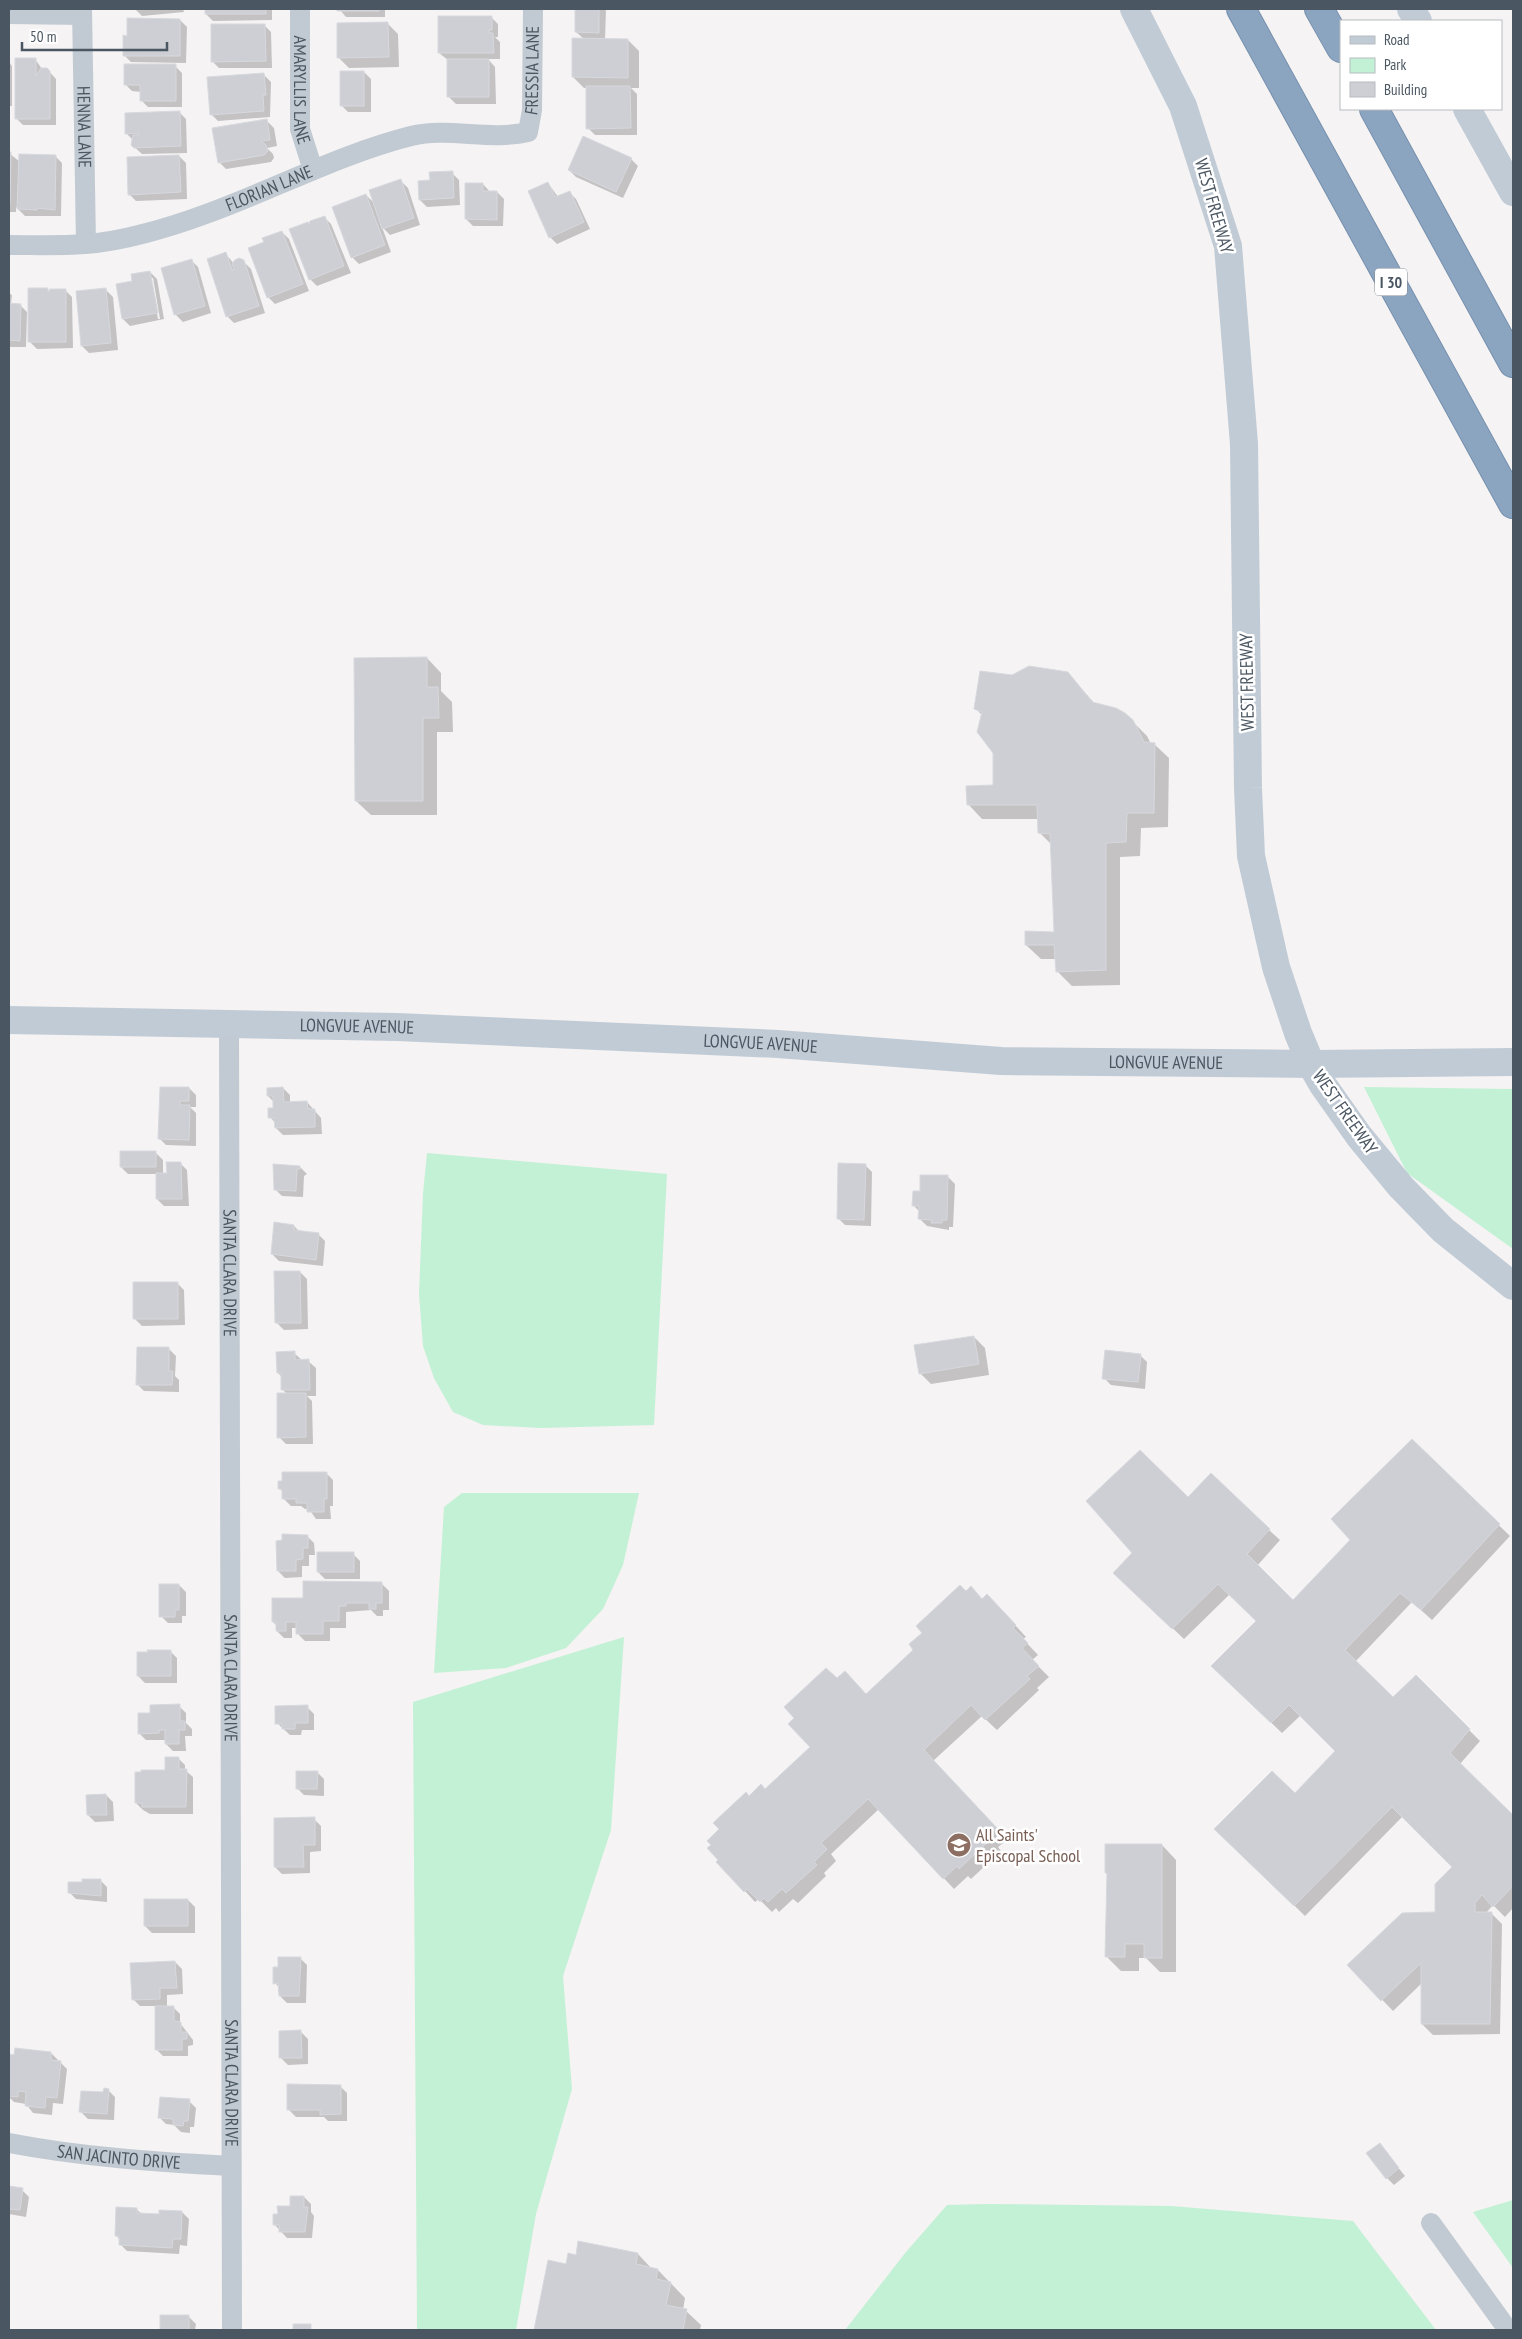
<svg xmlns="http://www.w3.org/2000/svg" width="1522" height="2339" font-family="'PT Sans Narrow',sans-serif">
<rect width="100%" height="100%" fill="#f5f3f3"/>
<!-- green -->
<path fill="#c3f1d5" d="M1364,1087L1513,1089V1249L1407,1173Z
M427,1153L667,1174L654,1425L541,1428L483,1425L453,1412L434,1378L423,1346L419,1294L423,1193Z
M462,1493H639L623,1565L603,1609L566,1648L506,1668L434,1673L444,1507Z
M624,1637L611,1830L563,1976L572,2089L536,2214L516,2330H417L413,1702Z
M1513,2200V2268L1473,2212Z
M986,2204L1171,2206L1353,2221L1436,2330H845L906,2252L947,2205Z"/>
<!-- shadow -->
<path fill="#0003" fill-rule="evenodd" d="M135,9H183L184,12L142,16Z
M206,9H272V20L213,21L206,14Z
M339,9H385V17H346Z
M577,9H606L605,40H628L639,51V88H631L637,94V135H595L588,128L587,88H584L573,77L584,39L576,32Z
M491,17L498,24V37H495L500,42V59H488L495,67L496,104H456L449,97L448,60L439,53Z
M180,20L187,27L186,63L131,62L124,55L128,37Z
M388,24L398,34L399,67L349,68L338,57Z
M264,25L271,32L272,68H219L212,61Z
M35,59L42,69H47L56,79V125H23L16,118Z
M9,62L12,66V106H9Z
M175,66L182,73V107H148L141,100V92L132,91L125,84Z
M364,72L371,79V112H348L341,105Z
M264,75L271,82L270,117L218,121L211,114Z
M179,112L186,119L187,153L142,154L132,145V139L126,133Z
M267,121L274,128L277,146L267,148L273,154L274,158L271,162L226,169L219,162Z
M9,153L20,162L55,156L62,163L61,216H25L16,207V212H9Z
M179,156L186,163L187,199L136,201L129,194Z
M631,159L638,166L623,198L576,177L569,170Z
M452,173L459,180L460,205L427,207L420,200L431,182Z
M401,181L408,188L420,225L390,235L382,227L391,252L359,264L352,257L366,195L376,205Z
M548,183L558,197L569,192L576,199L590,229L557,244L550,237Z
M483,184L490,192H497L504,199L503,226H473L466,219Z
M324,217L331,224L351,273L317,286L310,279L309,225Z
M282,232L289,239L309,291L275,304L268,297L265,243Z
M226,254L234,264L243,261L251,269L265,313L234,323L227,316Z
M191,260L198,267L211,313L183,322L176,315L163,269Z
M150,272L157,279L164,319L130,326L123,319L134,282ZM151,278H153L160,319H158Z
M47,289L50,292L65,290L72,297L73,348L37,349L30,342Z
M106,290L113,297L118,350L89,353L82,346Z
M9,293L12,295L11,304L20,305L27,312L26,347H9Z
M427,658L441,673V691L452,702L453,732H437V815H371L356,801Z
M1068,673L1095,704L1132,721L1147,736L1151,744H1154L1169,758L1168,827L1141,828L1140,856L1120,857V985L1072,986L1058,972L1057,959H1041L1026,945L1056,933L1052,845L1039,832V819H982L968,804L995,786L994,753L982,715L976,709L1013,677Z
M161,1088H189L196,1095V1107H190L196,1113V1146L166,1145L159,1138Z
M283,1088L290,1095V1103L307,1102L321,1118L322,1134L283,1135L276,1128V1124L270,1117L275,1109L274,1102L268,1096Z
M156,1153L163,1160V1175H168L180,1163L187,1170L189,1206H164L157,1199V1174H128L121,1167Z
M865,1165L872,1172L871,1226L845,1225L838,1218Z
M274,1166L300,1167L307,1174L304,1176L303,1197L282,1196L275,1189Z
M948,1177L955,1184L953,1227H949V1230L927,1226L920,1219V1212L913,1205Z
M294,1226L300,1232L318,1234L325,1241L323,1266L279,1261L272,1254Z
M300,1272L307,1279L308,1329L284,1330L277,1323Z
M177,1283L184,1290L185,1325L142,1326L135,1319Z
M974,1337L985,1348L989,1375L931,1384L920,1373Z
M169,1349L176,1356L175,1376L179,1380V1392L144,1391L137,1384Z
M294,1353L302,1360L308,1361L316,1368V1396H307L312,1401L313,1444H286L279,1437L288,1395L283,1390L282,1377L278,1373Z
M1140,1355L1147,1362L1145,1389L1111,1385L1104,1378Z
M1412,1441L1510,1536L1432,1620L1412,1602L1355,1662L1393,1699L1416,1677L1480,1741L1460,1764L1513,1816V1908L1505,1917L1493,1905L1486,1913H1491L1502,1924L1500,2034L1433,2035L1422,2024V1983L1393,2011L1349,1965L1436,1914L1454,1867L1403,1816L1305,1916L1216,1829L1295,1795L1337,1751L1301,1715L1282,1733L1223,1677L1258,1621L1230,1594L1184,1639L1126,1584L1134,1553L1188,1499L1269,1530L1280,1540L1257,1566L1294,1602L1352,1540Z
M326,1473L333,1480V1506H330L331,1519H316L309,1509H305L301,1506H291L284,1499V1493L279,1488Z
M307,1536L314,1543L315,1555H309V1566H302V1577L285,1578L278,1571Z
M353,1554L360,1561V1579H325L318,1572Z
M382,1584L389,1591V1610H383V1616H377L371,1610L346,1612V1628H330V1641H305L298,1634V1628H292V1638H284L277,1631V1626L273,1622L304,1599Z
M179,1585L186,1592V1616H182V1623H168L161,1616Z
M966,1593L998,1606L1026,1637L1023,1639L1038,1655L1032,1660L1049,1677L1037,1688L1039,1690L997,1730L982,1716L933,1761L1007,1840L998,1847L1001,1851L971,1879L968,1876L954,1889L879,1809L831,1854L836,1861L824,1873L826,1876L798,1903L793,1899L779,1912L776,1908L772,1912L759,1899L755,1902L745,1891L749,1797L766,1790L812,1747L837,1680L867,1696L915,1650Z
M170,1651L177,1658V1683H145L138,1676Z
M179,1706L186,1713V1723L192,1729V1736H185L186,1751H173L166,1744V1740H146L139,1733L151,1714Z
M307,1707L314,1714V1730H302L301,1735H290L277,1723Z
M178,1758L185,1765V1770L193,1777V1814H150L143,1810L136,1803Z
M317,1772L324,1779V1796L304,1795L297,1788Z
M106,1795L113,1802L114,1821L95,1822L88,1815Z
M314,1819L321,1826V1851L310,1852V1873L282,1874L275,1867Z
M1162,1845L1176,1860V1972H1160L1146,1958H1139V1971H1121L1107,1957L1108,1875L1106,1873Z
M100,1880L107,1887V1902L76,1899L69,1892Z
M188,1900L195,1907V1933H152L145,1926Z
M300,1958L307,1965L306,2003H287L280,1996V1988L275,1983Z
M175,1962L182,1969L183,1994L167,1995V2007H173L180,2014V2023L193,2040V2045L188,2046V2056H163L156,2049L157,2006H140L133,1999Z
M301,2032L308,2039V2064L288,2065L281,2058Z
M51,2053L67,2069L63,2104L53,2103L52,2115L33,2113L26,2104L14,2102L9,2097V2055Z
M340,2086L347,2093V2121H328L324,2117H296L289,2110Z
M108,2090L115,2097L114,2120L88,2119L81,2112Z
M189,2101L196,2108L194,2127H190V2133L181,2132L174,2125L166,2124L159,2117Z
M1380,2145L1405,2176L1394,2185L1387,2178Z
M9,2188L22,2190L29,2197L26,2217L9,2214Z
M304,2197L311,2204V2212L314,2216L312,2238H287L274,2224L279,2216Z
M136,2209L142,2214L160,2215L182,2212L189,2219L187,2246L180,2245L179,2254L127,2251L120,2244V2240L116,2235Z
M638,2254L652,2269L658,2270L685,2298L683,2310L686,2311L701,2325L700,2330H535L549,2261L567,2265L577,2256Z
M161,2316L189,2317L196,2324L195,2330H161Z"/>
<!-- building -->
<path fill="#cdcfd5" stroke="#d7d9de" d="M205,9H266V14H205Z
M337,9H379V11H337Z
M575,9H599V33L575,32Z
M438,16H492V30H489V33H493L494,53H438Z
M127,18L180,19V56H123V35L127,36Z
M388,22L389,57L337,58V23Z
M211,24H265L266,61L211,62Z
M572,38L628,39V78L572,77Z
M15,58H36V76L41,68H47L50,71V119H15Z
M447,59H489V97H447Z
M124,64H176V101H140V85H124Z
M340,71H364V106H340Z
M264,73L266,95H263L264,111L210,115L207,77Z
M586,86H630L631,128L586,129Z
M180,111L181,146L134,148L131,145L133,135H139V133L125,134V113Z
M267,119L270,140L261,141L266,145L268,151L264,155L218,163L212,128Z
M583,136L632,158L616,192L568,170Z
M9,152H11L10,205H9Z
M19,154L56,155L55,210L37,208V210L17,209Z
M179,155L181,192L128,195L127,157Z
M453,171L454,198L419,200L418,181L430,180L429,172Z
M401,179L414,218L382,229L369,190Z
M548,182L555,197L570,191L584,222L549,238L528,191Z
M465,183H483V191H497V220L465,219Z
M366,194L385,245L351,258L332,207Z
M325,216L344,266L309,280L289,229L308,222L309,224L310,221Z
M282,231L303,284L267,298L248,248L264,242L262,238Z
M226,252L232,270L234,269L232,264L235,260L239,258L244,260L259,306L226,317L207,259Z
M192,259L205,306L174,315L161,268Z
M150,271L158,313L122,319L116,284L132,281L131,274Z
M28,288H48V292L50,289H66V342H28Z
M106,288L111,343L81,346L76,291Z
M9,303L21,304L20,341L9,340Z
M427,657V687H438L439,718H423V801H355L354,658Z
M1029,666L1068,672L1092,702L1116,708L1125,713L1133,720L1144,742L1155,743L1154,813H1127L1126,842L1106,843V970L1056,972L1054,945H1025V931L1054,932L1050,834L1038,833L1037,805H967L966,786L993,785V753L977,732L982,712L974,709L980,671L1012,675Z
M160,1087H189V1101H180V1105H190L189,1140L158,1139Z
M283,1087L284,1102L307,1101L308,1109H315V1127L275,1128L274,1118H268V1108H273V1096H267V1088Z
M120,1151H156V1167H120Z
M166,1162H181L182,1199H156V1173H167Z
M838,1163L866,1164L864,1220L837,1219Z
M273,1164L300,1166V1169H297L296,1191L274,1190Z
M920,1175H948L947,1220H942V1223H931L932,1220L918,1219L919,1206H912L913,1191H920Z
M274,1222L294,1225V1230L319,1233L316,1260L271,1254Z
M274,1271H300L301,1323H275Z
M133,1282H178V1319H133Z
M974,1336L979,1364L919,1374L914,1345Z
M137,1347H169V1371H173L172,1385H136Z
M1105,1350L1141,1354L1138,1382L1102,1379Z
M295,1351V1360L309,1359L310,1390H281V1373H277L276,1352Z
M277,1393H306V1437L277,1438Z
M1412,1439L1500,1524L1421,1610L1400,1593L1345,1650L1393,1697L1416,1675L1470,1729L1450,1753L1513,1815V1886L1493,1907L1482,1895L1475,1903V1912H1492L1490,2024H1421V1963L1381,2001L1347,1965L1402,1913L1435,1912V1884L1452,1867L1392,1807L1294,1906L1214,1829L1272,1771L1295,1793L1335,1751L1289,1705L1271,1723L1211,1666L1256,1621L1218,1584L1172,1629L1113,1573L1132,1553L1086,1501L1140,1450L1188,1497L1211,1473L1270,1529L1247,1554L1293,1600L1350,1540L1331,1519Z
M282,1472H327V1499H324V1512H307V1503H296V1499H282V1489H278V1481H282Z
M282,1534L308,1535V1548H303V1559L296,1560V1571H277L276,1541L282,1540Z
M317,1552H354V1572H317Z
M303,1581L382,1582V1603H376V1609H369V1603H346V1606H339V1621H323V1634H296V1622H286V1631H276V1622H272V1598H303Z
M159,1584H179V1610H175V1617H159Z
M960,1585L966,1591L971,1586L982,1599L987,1594L1016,1625L1013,1628L1028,1643L1022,1648L1039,1666L1027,1676L1030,1679L985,1720L971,1705L924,1750L997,1828L989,1836L991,1839L959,1869L957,1866L943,1879L868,1799L821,1843L827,1849L814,1862L817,1865L786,1893L782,1889L768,1902L764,1898L760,1902L747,1889L744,1892L716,1862L718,1860L707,1848L711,1845L707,1841L719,1829L713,1823L746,1792L749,1796L761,1784L765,1789L810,1747L788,1724L794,1718L784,1707L826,1668L837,1678L845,1671L866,1694L913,1650L909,1644L922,1633L916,1626Z
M147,1650H171V1676H137V1652H148Z
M180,1704V1721H185V1730H179V1744H165V1730H159V1733L138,1734V1713H150V1705Z
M308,1705V1723H295V1729H282V1724H275V1706Z
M165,1757H179V1769H187L186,1807H142V1803H135V1772H141V1770H165Z
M296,1771H318L317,1789H296Z
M106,1794L107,1815H87L86,1795Z
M315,1817V1845H303L304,1867H274V1818Z
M1105,1844H1162V1958H1144V1944H1125V1957H1105L1107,1873H1105Z
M82,1879H101V1896L68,1893V1882H82Z
M144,1899H188V1926H144Z
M278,1957H301L299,1996H279L278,1983L273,1984V1967H278Z
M175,1961L177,1988H160V1999L132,2000L130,1963Z
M155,2006H174V2021L181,2022V2032H187V2039H182V2050H155Z
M301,2030L302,2058H279V2031Z
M15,2048L51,2052V2060L61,2061L57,2098L46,2097L45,2108L25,2106L26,2092L18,2091V2097L9,2096V2054L14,2055Z
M287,2084L341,2085V2114L320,2115V2110H287Z
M104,2088L109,2089L107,2114L79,2112L81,2091L103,2092Z
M160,2097L190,2099L188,2121H184L183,2126L173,2125V2119L158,2118Z
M1380,2143L1399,2168L1386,2179L1366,2153Z
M9,2186L23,2188L20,2210L9,2209Z
M290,2196H304V2207H308L305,2232H279V2225H273V2214H278L277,2206H290Z
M116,2207L137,2208V2213L159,2214V2210L182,2211L181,2239H173L172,2248L119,2245V2236H115Z
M578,2241L638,2253L636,2264L658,2269L656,2279L671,2282L666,2305L687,2309L683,2330H534L548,2260L566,2264L568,2253L576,2255Z
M160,2315H189V2330H160Z
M293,2324H311V2330H293Z"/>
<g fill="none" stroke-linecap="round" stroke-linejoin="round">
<defs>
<path id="highway" d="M1241,9L1513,504
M1319,9L1341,48
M1374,109L1513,363"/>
</defs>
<!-- highway casing -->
<use href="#highway" stroke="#7690ad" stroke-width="30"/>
<!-- street -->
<g stroke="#c1cad2" stroke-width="20">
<path id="s1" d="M82,9L86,244"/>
<path id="s2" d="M300,9V129L313,170"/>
<path d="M9,14L82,15"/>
<path id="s3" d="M9,245C34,245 59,246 85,244C121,242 171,227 206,214C275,189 340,154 411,136C449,127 490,141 528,132L532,110L533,9"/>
<path id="s4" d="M229,1024L232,2330"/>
<path id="s5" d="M9,2143C82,2157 157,2162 231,2166"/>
<path d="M1431,2223L1508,2330"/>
</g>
<!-- secondary -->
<g stroke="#c1cbd6" stroke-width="28">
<path d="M1134,9L1183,106L1228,246L1244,444L1248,788L1251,856L1276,967L1298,1033L1311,1064L1323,1085L1359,1136L1401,1187L1443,1230L1513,1286"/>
<path d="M1411,9L1418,21"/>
<path d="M1467,109L1513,192"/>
<path id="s6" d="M9,1020L397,1027L778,1044L1001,1061L1311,1064L1513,1062"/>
</g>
<!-- highway -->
<use href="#highway" stroke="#8ba5c1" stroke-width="28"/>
</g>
<!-- icons -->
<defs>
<symbol id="school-disc" viewBox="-11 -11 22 22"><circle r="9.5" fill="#8d6e63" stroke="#fff"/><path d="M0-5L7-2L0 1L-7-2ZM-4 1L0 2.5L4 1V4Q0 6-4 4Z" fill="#fff"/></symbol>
</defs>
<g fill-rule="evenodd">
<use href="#school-disc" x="945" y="1831" width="28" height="28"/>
</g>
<g text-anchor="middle" stroke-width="5" stroke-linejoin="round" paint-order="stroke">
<!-- shield labels -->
<rect fill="#fff" stroke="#808990" stroke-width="1" x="1375" y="268.5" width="32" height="27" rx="4"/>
<g font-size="16" font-weight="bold" fill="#4a5661">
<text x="1391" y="288">I 30</text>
</g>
<!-- street labels -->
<g font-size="18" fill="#4a5661" stroke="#fff">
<text dy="6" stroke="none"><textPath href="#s3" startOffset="600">FRESSIA LANE</textPath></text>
<text dy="6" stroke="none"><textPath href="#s2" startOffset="81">AMARYLLIS LANE</textPath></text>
<text dy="6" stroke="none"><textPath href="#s1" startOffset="118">HENNA LANE</textPath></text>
<text dy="6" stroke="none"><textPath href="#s3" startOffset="269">FLORIAN LANE</textPath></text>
<text transform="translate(1214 206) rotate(74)" y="6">WEST FREEWAY</text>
<text transform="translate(1247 682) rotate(-91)" y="6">WEST FREEWAY</text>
<text dy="6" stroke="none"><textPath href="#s6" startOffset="348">LONGVUE AVENUE</textPath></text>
<text dy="6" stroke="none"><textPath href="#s6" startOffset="752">LONGVUE AVENUE</textPath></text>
<text dy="6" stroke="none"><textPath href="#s6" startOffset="1158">LONGVUE AVENUE</textPath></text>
<text transform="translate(1345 1112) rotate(55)" y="6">WEST FREEWAY</text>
<text dy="6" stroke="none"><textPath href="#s4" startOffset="249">SANTA CLARA DRIVE</textPath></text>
<text dy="6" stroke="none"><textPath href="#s4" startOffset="654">SANTA CLARA DRIVE</textPath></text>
<text dy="6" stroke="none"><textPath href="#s4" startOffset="1059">SANTA CLARA DRIVE</textPath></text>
<text dy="6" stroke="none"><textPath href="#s5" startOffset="111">SAN JACINTO DRIVE</textPath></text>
</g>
<!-- education labels -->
<g font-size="18" fill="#785e54" stroke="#fff" text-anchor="start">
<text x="976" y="1841">All Saints'<tspan x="976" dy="21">Episcopal School</tspan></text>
</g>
</g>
<!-- border -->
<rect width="1522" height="2339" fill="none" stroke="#4a5661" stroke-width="20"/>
<!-- legend -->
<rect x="1340" y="20" width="162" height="90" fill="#ffffff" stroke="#b7bbc0"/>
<rect x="1350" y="36" width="25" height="8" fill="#c1cbd6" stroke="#b7bbc0"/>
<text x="1384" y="45" font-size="15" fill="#4a5661">Road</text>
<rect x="1350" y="58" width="25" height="15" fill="#c3f1d5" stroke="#b7bbc0"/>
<text x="1384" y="70" font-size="15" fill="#4a5661">Park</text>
<rect x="1350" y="82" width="25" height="15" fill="#cdcfd5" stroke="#b7bbc0"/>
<text x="1384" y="95" font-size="15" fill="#4a5661">Building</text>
<!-- scale -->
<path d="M22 42v8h145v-8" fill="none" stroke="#4a5661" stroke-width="2.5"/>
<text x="30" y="42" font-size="15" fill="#4a5661" stroke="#ffffff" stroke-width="4" paint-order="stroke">50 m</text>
</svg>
